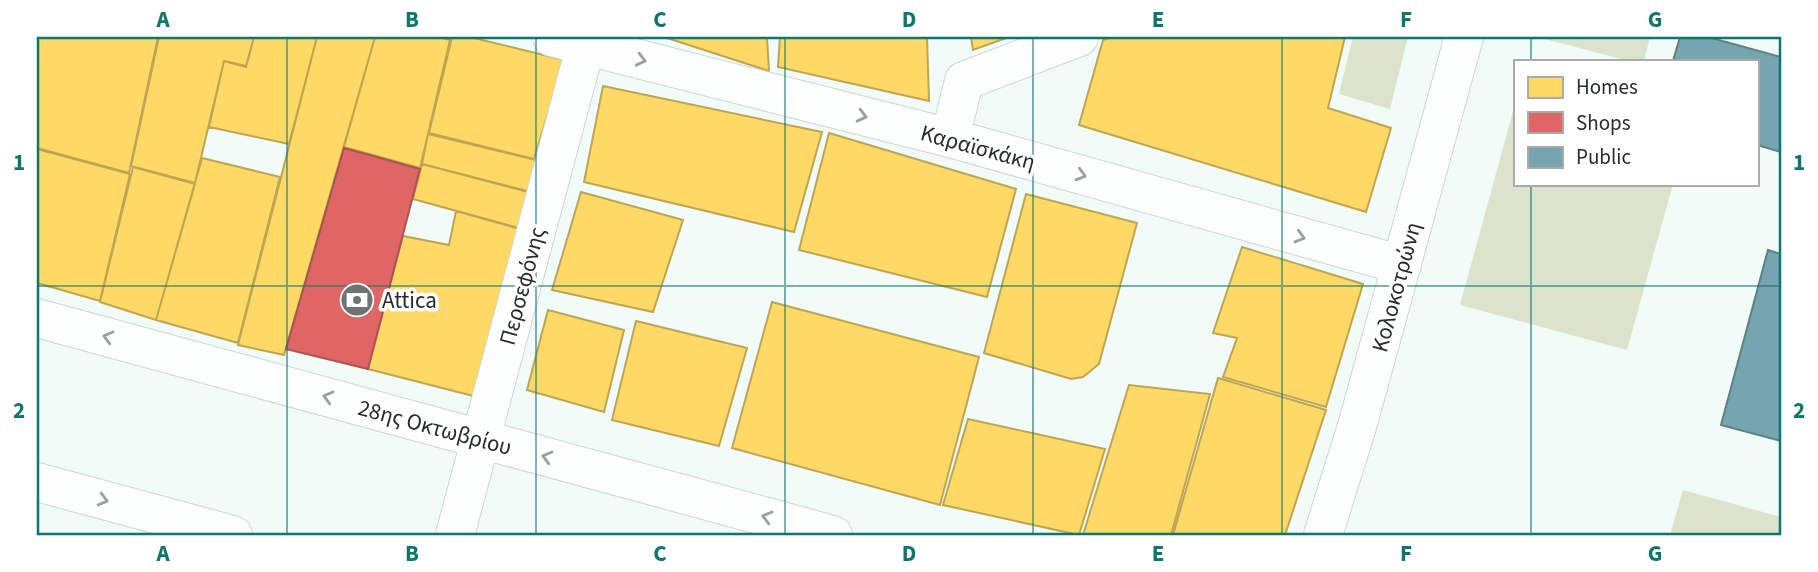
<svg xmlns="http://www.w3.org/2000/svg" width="1818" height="572" font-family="'Source Sans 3',sans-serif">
<rect width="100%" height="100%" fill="#f1fbf7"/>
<!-- green -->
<path fill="#dce3cd" d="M1353,37H1408L1390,109L1339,94Z
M1537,37H1650L1644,61H1629Z
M1515,104V184H1673L1627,350L1460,305Z
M1683,490L1781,517V535H1670Z"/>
<!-- homes -->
<path fill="#ffd966" stroke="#bea554" stroke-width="2" d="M37,37H158L129,173L37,148Z
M159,37H254L246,66L224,61L195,183L131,166Z
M254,37H317L289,144L209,127L224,61L246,67Z
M317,37H375L284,355L238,345Z
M375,37H439L450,40L420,168L344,147Z
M452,37H470L564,60L534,159L429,133Z
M664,37H767L769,71Z
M780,37H927L929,101L778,67Z
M971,37H1009L973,50Z
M1112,37H1345L1328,108L1391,128L1366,212L1079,125L1103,40Z
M603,86L822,132L794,232L584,182Z
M829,133L1016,189L987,297L799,250Z
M428,134L540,161L531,192L422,164Z
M37,149L130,174L100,301L37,283Z
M202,158L280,177L238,343L156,320Z
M422,164L536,194L526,230L413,199Z
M133,167L195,184L156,320L100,302Z
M581,192L683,220L653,312L552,290Z
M1026,194L1137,223L1099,364L1083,377L1071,379L984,353Z
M456,211L534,233L489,400L368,369L403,236L449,245Z
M1242,247L1363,284L1326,407L1223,377L1237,338L1213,333Z
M772,302L979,357L940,505L732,448Z
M548,310L624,330L604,412L527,390Z
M636,321L747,348L719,446L612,420Z
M1218,378L1326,410L1285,535H1173Z
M1129,385L1210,394L1171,535H1083Z
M968,419L1105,449L1079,535L943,505Z"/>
<!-- shops -->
<path fill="#e06666" stroke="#a85554" stroke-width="2" d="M344,148L420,169L368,369L286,349Z"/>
<!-- public -->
<path fill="#76a5af" stroke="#5e8187" stroke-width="2" d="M1680,37H1708L1781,57V152L1757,145V61H1673Z
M1768,250L1781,254V441L1721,425Z"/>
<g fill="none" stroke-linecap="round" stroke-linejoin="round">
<defs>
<path id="minor" d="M552,37L950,138L1402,265
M950,138L964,81L1079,37
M37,318L833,535
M37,482L233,535
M455,535L588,37
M1323,535L1358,423L1464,37"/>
</defs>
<!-- minor casing -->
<use href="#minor" stroke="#ced6d3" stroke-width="40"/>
<!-- minor -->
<use href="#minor" stroke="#fdfefe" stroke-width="38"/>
</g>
<!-- one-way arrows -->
<defs><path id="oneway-chevron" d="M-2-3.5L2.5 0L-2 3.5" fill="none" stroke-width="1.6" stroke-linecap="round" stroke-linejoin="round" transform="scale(1.75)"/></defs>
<g stroke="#9ca09e">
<use href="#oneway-chevron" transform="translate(641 60) rotate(14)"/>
<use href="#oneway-chevron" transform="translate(862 116) rotate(14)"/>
<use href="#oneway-chevron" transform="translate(1081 175) rotate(16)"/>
<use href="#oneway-chevron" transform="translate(1300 237) rotate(16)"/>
<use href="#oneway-chevron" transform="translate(108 337) rotate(-165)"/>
<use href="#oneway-chevron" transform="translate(328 397) rotate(-165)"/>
<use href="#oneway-chevron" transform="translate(547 457) rotate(-165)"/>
<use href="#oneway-chevron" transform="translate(103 500) rotate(15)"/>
<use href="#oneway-chevron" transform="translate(767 517) rotate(-165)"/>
</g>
<!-- grid -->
<path fill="none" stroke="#0f766e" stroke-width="2" stroke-opacity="0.55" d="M287,37V535M536,37V535M785,37V535M1033,37V535M1282,37V535M1531,37V61M1531,184V535M37,286H1781"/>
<!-- icons -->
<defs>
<symbol id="bank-disc" viewBox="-11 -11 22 22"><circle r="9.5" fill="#6d7471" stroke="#fff"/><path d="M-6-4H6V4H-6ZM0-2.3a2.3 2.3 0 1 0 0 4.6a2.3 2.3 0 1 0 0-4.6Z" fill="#fff"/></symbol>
</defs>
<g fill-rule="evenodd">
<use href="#bank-disc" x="338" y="281" width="38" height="38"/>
</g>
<g text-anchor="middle" stroke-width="7" stroke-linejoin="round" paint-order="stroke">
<!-- street labels -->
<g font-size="23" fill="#262c29" stroke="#fff">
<text transform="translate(978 147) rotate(15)" y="8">Καραϊσκάκη</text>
<text transform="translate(522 286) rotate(-75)" y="8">Περσεφόνης</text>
<text transform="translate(1396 287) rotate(-75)" y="8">Κολοκοτρώνη</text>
<text transform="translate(435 427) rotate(15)" y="8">28ης Οκτωβρίου</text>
</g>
<!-- poi labels -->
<g font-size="23" fill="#262c29" stroke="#fff" text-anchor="start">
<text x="382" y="308">Attica</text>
</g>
</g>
<!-- border -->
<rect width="1818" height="572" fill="none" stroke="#ffffff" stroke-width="77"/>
<!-- legend -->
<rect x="1514" y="60" width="245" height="126" fill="#ffffff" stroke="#a8aba9" stroke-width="2"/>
<rect x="1528" y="77" width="35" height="21" fill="#ffd966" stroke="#a8aba9" stroke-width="2"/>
<text x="1576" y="94" font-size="21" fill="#262c29">Homes</text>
<rect x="1528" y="112" width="35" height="21" fill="#e06666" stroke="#a8aba9" stroke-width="2"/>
<text x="1576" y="130" font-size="21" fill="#262c29">Shops</text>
<rect x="1528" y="147" width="35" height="21" fill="#76a5af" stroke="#a8aba9" stroke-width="2"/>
<text x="1576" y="164" font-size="21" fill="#262c29">Public</text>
<rect x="38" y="38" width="1742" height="496" fill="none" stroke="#0f766e" stroke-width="2.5"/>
<g font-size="23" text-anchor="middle" font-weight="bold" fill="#0f766e">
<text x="163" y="27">A</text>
<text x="412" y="27">B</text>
<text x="660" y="27">C</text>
<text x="909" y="27">D</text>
<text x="1158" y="27">E</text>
<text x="1406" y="27">F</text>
<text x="1655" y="27">G</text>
<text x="19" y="170">1</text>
<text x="1799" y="170">1</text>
<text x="19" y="418">2</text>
<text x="1799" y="418">2</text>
<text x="163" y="561">A</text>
<text x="412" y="561">B</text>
<text x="660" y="561">C</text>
<text x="909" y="561">D</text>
<text x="1158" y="561">E</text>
<text x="1406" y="561">F</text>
<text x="1655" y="561">G</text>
</g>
</svg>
